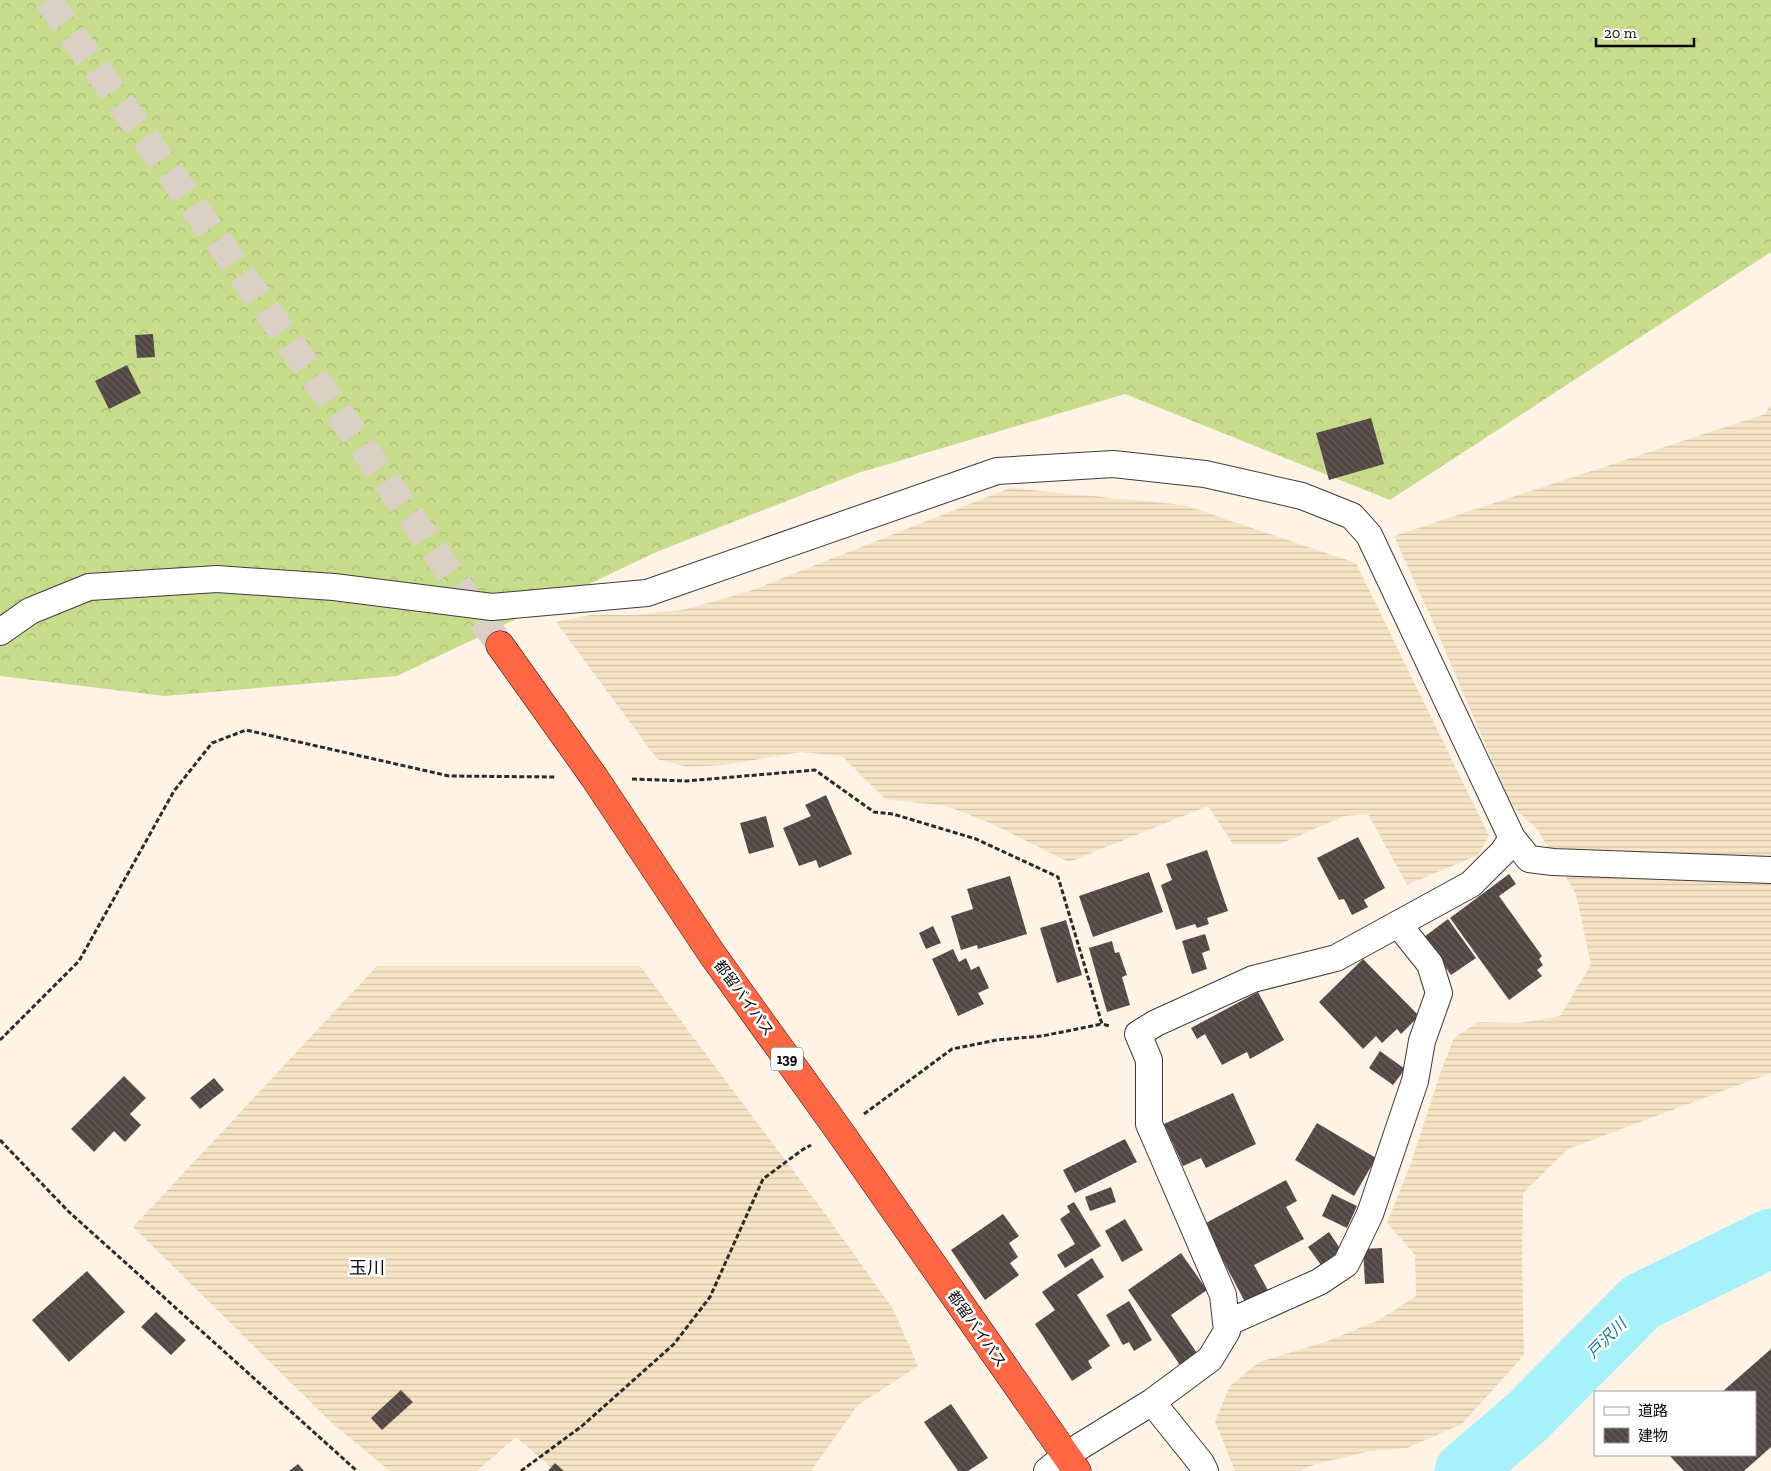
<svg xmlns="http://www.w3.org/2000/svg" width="1771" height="1471" font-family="'Zilla Slab','Noto Sans JP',serif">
<defs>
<pattern id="farmland-rules" width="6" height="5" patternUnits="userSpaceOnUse" patternTransform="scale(1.25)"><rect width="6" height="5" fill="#f6e4c5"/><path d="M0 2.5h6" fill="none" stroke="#d2c2a8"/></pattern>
<pattern id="forest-crowns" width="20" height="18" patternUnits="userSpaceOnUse" patternTransform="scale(1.25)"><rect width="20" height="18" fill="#c7dd8c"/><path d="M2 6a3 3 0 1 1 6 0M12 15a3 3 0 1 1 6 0" fill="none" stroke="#aabc77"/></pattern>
<pattern id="building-back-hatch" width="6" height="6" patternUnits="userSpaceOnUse" patternTransform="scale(1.25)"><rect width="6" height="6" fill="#534745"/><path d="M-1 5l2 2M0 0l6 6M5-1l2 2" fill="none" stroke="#675d5b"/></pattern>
</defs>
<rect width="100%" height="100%" fill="#fff3e6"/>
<!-- farmland -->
<path fill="url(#farmland-rules)" d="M1771,405V1073L1568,1149L1523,1193L1522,1263L1524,1355L1462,1424L1407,1448L1370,1451L1316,1464L1300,1471H1235L1215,1421L1230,1386L1259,1362L1325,1342L1379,1320L1416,1296L1415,1255L1387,1223L1410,1166L1440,1074L1454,1038L1478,1022L1519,1023L1560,1016L1591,965L1576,894L1537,829L1511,805L1433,622L1394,536L1765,414Z
M1010,488L1184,505L1356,563L1489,836L1478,855L1407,885L1368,814L1344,816L1280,844H1233L1208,806L1069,862L992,824L947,806L885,799L842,756L801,752L724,765L687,767L657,759L556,622L591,615H636L687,609L750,591Z
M377,966H640L821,1208L893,1309L918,1366L857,1406L811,1471H555L516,1437L477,1471H390L333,1424L133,1227Z"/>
<!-- forest -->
<path fill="url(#forest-crowns)" d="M0,0H1771V252L1390,500L1125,394L858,473L654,553L397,676L165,696L0,676Z"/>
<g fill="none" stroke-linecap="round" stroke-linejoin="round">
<!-- river -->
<path stroke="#a7f2fa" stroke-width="59" d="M1464,1471L1527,1417L1641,1302L1771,1238"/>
</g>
<!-- building -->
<path fill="url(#building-back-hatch)" d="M153,334L155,357L137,358L135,335Z
M127,365L141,393L109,409L95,381Z
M1371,418L1384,464L1329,480L1316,433Z
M826,795L852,854L819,868L816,860L799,866L783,828L811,816L805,805Z
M766,816L774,847L749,854L740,823Z
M1358,837L1385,888L1364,900L1368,907L1352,915L1344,899L1339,900L1317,858Z
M1207,850L1228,911L1207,918L1209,924L1197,928L1195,924L1176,930L1161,885L1172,880L1166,864Z
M1149,872L1163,912L1093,937L1079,896Z
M1509,874L1516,884L1499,896L1542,956L1539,959L1543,965L1537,970L1542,976L1509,1000L1450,918Z
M1010,876L1027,934L978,949L977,945L961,950L951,916L973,909L967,889Z
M1448,919L1476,958L1451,975L1424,937Z
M1066,920L1082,975L1057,983L1040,928Z
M933,926L941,943L926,949L919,933Z
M1205,934L1210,950L1202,953L1207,969L1192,974L1182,941Z
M1112,941L1115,953L1119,952L1127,975L1122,977L1130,1005L1107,1012L1089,948Z
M953,949L959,962L966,958L971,970L979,966L989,988L978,993L984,1004L958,1016L932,959Z
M1363,959L1419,1016L1401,1034L1397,1029L1382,1043L1376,1036L1363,1049L1319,1002Z
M1258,992L1284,1040L1250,1059L1247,1052L1222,1065L1205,1034L1197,1039L1191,1028Z
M1380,1051L1405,1069L1393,1085L1369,1068Z
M124,1076L146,1098L130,1114L141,1125L125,1142L114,1131L94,1152L71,1129Z
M214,1078L224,1090L200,1109L190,1098Z
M1233,1093L1256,1144L1206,1168L1201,1158L1183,1166L1164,1124Z
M1317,1123L1376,1158L1354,1196L1295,1160Z
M1125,1139L1137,1162L1075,1193L1063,1170Z
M1286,1180L1297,1201L1286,1207L1304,1239L1254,1265L1269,1292L1246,1304L1204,1224Z
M1111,1187L1116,1202L1090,1211L1085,1197Z
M1332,1194L1357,1206L1347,1228L1322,1216Z
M1074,1202L1101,1246L1065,1268L1057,1255L1075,1244L1060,1219L1070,1212L1067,1206Z
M1003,1214L1019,1236L1009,1243L1018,1257L1010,1263L1019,1275L985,1300L951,1250Z
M1125,1219L1143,1250L1122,1262L1105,1231Z
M1329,1232L1341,1250L1321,1265L1308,1247Z
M1382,1248L1384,1283L1365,1284L1363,1249Z
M1181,1253L1207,1290L1171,1315L1197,1353L1180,1365L1128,1290Z
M1092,1258L1104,1277L1077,1295L1110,1346L1088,1361L1092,1368L1072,1381L1035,1324L1055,1310L1042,1292Z
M87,1271L125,1312L69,1362L32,1320Z
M1129,1301L1152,1340L1134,1351L1129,1342L1123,1345L1106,1315Z
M156,1312L186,1340L171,1355L141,1327Z
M1771,1349V1447L1744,1471H1684L1669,1455H1755V1392H1722Z
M401,1390L413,1402L382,1430L371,1418Z
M951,1404L988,1458L968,1471H958L924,1422Z
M555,1463L564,1471H548Z
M298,1464L304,1471H289Z"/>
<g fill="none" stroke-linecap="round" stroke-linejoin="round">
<!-- highway-tunnel -->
<path stroke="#dad0c5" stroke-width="28" stroke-dasharray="28 14" stroke-linecap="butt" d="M48,0L305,364L500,645"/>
<defs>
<path id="street" d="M0,632L30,611L89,587L217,579L334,587L492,607L647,593L997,471L1113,464L1205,474L1302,496L1352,516L1369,535L1512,838L1503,852L1471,884L1336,958L1253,979L1156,1023L1138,1034L1149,1060V1124L1223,1295L1227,1331L1210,1359L1152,1402L1066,1455L1047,1471
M1512,838L1529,859L1553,862L1771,870
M1227,1323L1319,1282L1346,1264L1370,1214L1415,1081L1422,1041L1439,993L1430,964L1398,924
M1152,1402L1201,1463L1205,1471"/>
<path id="highway" d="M500,645L594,777L712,954L840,1132L1077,1471"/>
</defs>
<!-- street casing -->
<use href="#street" stroke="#3c3c3c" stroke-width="28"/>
<!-- highway casing -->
<use href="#highway" stroke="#1a1a1a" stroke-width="29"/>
<!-- path -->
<path stroke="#2b2b2b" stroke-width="3" stroke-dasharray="5 2.5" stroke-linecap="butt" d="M632,779L686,781L815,770L874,812L893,814L976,839L1058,877L1102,1024L1110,1026
M0,1040L79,961L174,791L212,743L246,730L449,776L556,777
M864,1114L952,1049L997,1040L1042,1036L1102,1024
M0,1140L68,1211L357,1471
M521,1471L582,1426L674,1344L710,1297L763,1179L802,1150L811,1145"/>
<!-- street -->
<use href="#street" stroke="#fff" stroke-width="26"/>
<!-- highway -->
<use href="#highway" stroke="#f64" stroke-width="28"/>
</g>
<g text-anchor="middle" stroke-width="5" stroke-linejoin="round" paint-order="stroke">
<!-- shield labels -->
<rect fill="#fff" stroke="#535353" stroke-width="1" x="771" y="1047.5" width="32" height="23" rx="4"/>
<g font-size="14" font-weight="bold" fill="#090909">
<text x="787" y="1064">139</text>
</g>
<!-- street labels -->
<g font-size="15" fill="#090909" stroke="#fff">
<text transform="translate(744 998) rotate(54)" y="5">都留バイパス</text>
<text transform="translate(977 1329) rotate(55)" y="5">都留バイパス</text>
</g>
<!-- water labels -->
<g font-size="16" font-style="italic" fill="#0d7d93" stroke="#fff">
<text transform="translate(1606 1338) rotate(-45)" y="6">戸沢川</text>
</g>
<!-- quarter labels -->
<g font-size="18" fill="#090909" stroke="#fff">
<text x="367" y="1274">玉川</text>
</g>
</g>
<!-- legend -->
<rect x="1594" y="1391" width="162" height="65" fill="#ffffff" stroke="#9d9d9d"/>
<rect x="1604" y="1407" width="25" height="8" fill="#ffffff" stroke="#9d9d9d"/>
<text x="1638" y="1416" font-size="15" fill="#090909">道路</text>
<rect x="1604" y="1428" width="25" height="15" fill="url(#building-back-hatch)" stroke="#9d9d9d"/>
<text x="1638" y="1441" font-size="15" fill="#090909">建物</text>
<!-- scale -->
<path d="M1596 38v8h98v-8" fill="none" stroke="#090909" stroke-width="2.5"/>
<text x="1604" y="38" font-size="15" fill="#090909" stroke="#ffffff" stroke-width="4" paint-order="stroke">20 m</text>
</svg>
